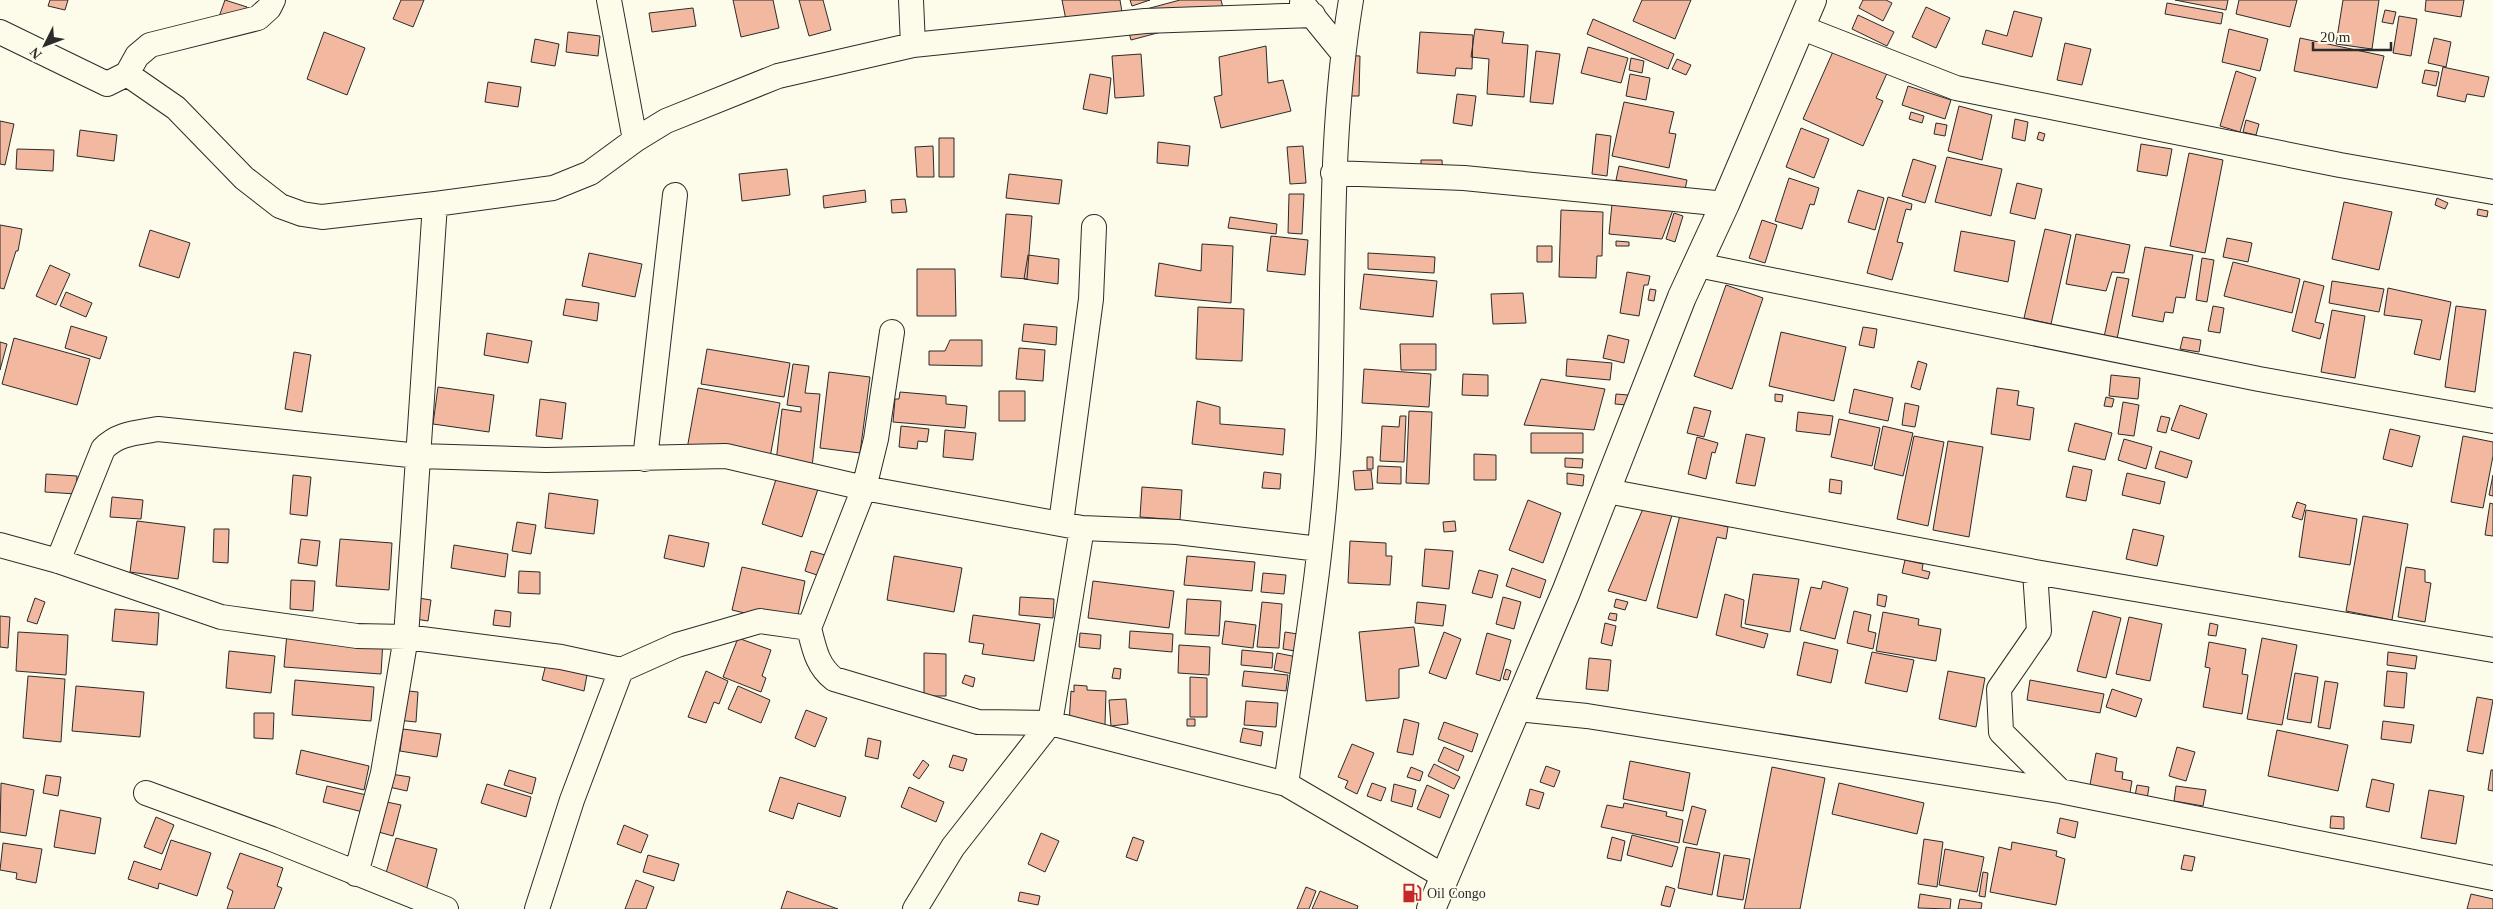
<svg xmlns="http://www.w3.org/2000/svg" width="2493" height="909" font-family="Georgia,serif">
<rect width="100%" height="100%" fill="#fdfbea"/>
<!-- building -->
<path fill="#f2b8a0" stroke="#2b2b2b" d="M50,0H68L65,10L48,6Z
M225,0L247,7L237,36L215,28Z
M401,0H424L413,27L393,19Z
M733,0H773L779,28L741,37Z
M799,0H823L831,30L809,36Z
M1062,0H1120L1123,18L1068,30Z
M1130,0H1150L1132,6Z
M1180,0H1221L1225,15L1131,40L1124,15Z
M1642,0H1691L1675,39L1633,21Z
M1863,0H1886L1892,3L1883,21L1859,8Z
M2175,0H2228L2226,10Z
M2239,0H2297L2290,27L2236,14Z
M2343,0H2379L2372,49L2336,44Z
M2426,0H2464L2461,17L2425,11Z
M2167,3L2223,13L2221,24L2165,14Z
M1926,7L1950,18L1936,48L1912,37Z
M693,8L696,26L652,32L649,13Z
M2385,10L2396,12L2393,24L2382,22Z
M2014,11L2042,18L2032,57L1982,44L1986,30L2007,36Z
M1858,15L1894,32L1887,46L1852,29Z
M2399,16L2417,19L2411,56L2393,53Z
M1593,19L1674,54L1668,69L1587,34Z
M1475,29L1504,32L1502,43L1528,45L1524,97L1487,94L1489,59L1471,57Z
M2229,29L2268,39L2260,71L2222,62Z
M324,32L365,48L347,95L307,79Z
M568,32L600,36L598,56L566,52Z
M1420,32L1473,35L1472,69L1456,68L1455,76L1417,73Z
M2300,38L2384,56L2377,88L2294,71Z
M2434,38L2451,42L2446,67L2428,63Z
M535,39L559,44L555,66L531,62Z
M2065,43L2091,49L2082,85L2057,80Z
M1266,46L1268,83L1283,80L1291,111L1221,128L1214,97L1222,95L1219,57Z
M1588,47L1628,58L1621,83L1581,73Z
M1835,47L1888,71L1876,98L1883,101L1863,146L1803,119Z
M1536,51L1560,54L1553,104L1530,102Z
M1141,54L1144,96L1115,98L1112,56Z
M1338,55L1360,56L1359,96H1337Z
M1631,58L1644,61L1642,73L1629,70Z
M1677,59L1691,65L1686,75L1672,69Z
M2443,67L2489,77L2484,97L2467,94L2465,102L2437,96Z
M2425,70L2439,72L2436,86L2422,83Z
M2236,71L2256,78L2240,132L2220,126Z
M1090,74L1111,78L1107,114L1083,109Z
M1630,74L1650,78L1646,100L1626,96Z
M488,82L521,87L518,107L485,102Z
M1908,86L1951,100L1945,119L1902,105Z
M1457,94L1476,96L1472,126L1453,123Z
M1624,102L1674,112L1669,133L1676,134L1669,168L1612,156Z
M1959,106L1992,115L1982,160L1948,151Z
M1911,112L1924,116L1922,123L1909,119Z
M2015,119L2028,122L2025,141L2012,138Z
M2246,120L2259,124L2256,135L2243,132Z
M0,121L14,124L5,165L0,164Z
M1936,123L1947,125L1945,136L1934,134Z
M1801,128L1829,139L1814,178L1786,167Z
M80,130L117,135L114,161L77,156Z
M2039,132L2045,134L2043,141L2037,139Z
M1596,134L1611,136L1607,176L1592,174Z
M939,138H954V177H939Z
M1158,142L1190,146L1188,166L1157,163Z
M2141,144L2172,149L2167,176L2137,171Z
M933,146L934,177H917L915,147Z
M1303,146L1306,183L1290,184L1287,147Z
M17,149L54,150L53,171L16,169Z
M2189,153L2223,160L2205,253L2170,246Z
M1947,157L2002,169L1991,216L1935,202Z
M1913,159L1936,166L1925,203L1902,196Z
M1421,160H1442L1443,182L1421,183Z
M1619,166L1687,180L1684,194L1616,180Z
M787,169L790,195L742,201L739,174Z
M1009,174L1062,180L1059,204L1006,198Z
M1789,178L1819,188L1814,205L1810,204L1802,229L1775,221Z
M2017,183L2042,189L2035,219L2010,213Z
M865,190L866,202L824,208L823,196Z
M1858,190L1884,198L1875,230L1848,222Z
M1289,194H1304L1302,234L1288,233Z
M1888,197L1912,204L1911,210L1906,209L1897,242L1903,243L1892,280L1867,273Z
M2437,198L2448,203L2445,209L2435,205Z
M905,199L907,212L892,213L891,200Z
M2344,202L2392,212L2379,270L2332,259Z
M1612,204L1673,210L1662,239L1609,234Z
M2478,209L2488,211L2487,217L2477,215Z
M1561,210L1603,212L1602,256H1597L1596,278L1559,277Z
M1674,213L1683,216L1675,242L1666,239Z
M1006,214L1032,216L1027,279L1001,277Z
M1230,217L1277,224L1276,234L1228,228Z
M1762,220L1777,225L1765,263L1749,258Z
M0,225L22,229L18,251H16L4,289L0,288Z
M2045,229L2071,235L2051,324L2024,318Z
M150,230L190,243L179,278L139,266Z
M1961,231L2015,241L2008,282L1954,271Z
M2076,234L2130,245L2124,273L2112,272L2106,291L2066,284Z
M1271,236L1308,240L1305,275L1267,271Z
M2227,238L2252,243L2248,262L2223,257Z
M1616,241L1629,242V246H1616Z
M1202,244L1233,246L1231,303L1155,296L1159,263L1201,271Z
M1537,246H1552V262H1537Z
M2145,247L2193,255L2185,298L2176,297L2173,313L2165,312L2163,322L2132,316Z
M589,253L642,264L635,297L582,286Z
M1368,253L1435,257L1434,273L1368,269Z
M1028,255L1059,259L1058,284L1024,279Z
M2202,258L2214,260L2207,302L2196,300Z
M2233,262L2300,279L2292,313L2224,296Z
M50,265L70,274L56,305L36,296Z
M917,269H955L956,316H917Z
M1627,272L1650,276L1648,285H1644L1639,316L1620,313Z
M1364,274L1437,281L1433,317L1360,309Z
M2117,277L2129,279L2117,339L2104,337Z
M2304,281L2324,286L2315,322L2324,324L2320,339L2292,331Z
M2332,281L2384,289L2379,312L2329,303Z
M1726,285L1763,298L1732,389L1694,376Z
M2388,288L2451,302L2440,360L2414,354L2422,320L2384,315Z
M1650,289L1656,290L1654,301L1648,300Z
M66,292L92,303L86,317L60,306Z
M1523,293L1526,323L1493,324L1491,294Z
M566,299L599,303L597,321L563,315Z
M2213,306L2224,308L2220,333L2208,331Z
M2456,306L2486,310L2475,392L2445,387Z
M1198,307L1244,309L1242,361L1196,359Z
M2332,310L2365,316L2355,378L2321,372Z
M1024,324L1057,327L1056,345L1022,341Z
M71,326L107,337L100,359L65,348Z
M1863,327L1877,329L1874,348L1859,345Z
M1781,332L1846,347L1834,401L1769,386Z
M487,333L532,341L528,363L484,355Z
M1608,335L1629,340L1624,363L1603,358Z
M2183,337L2201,340L2199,352L2180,349Z
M14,338L90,359L77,405L2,384Z
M950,340H982V366L929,365V351H945Z
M0,342L7,344L0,370Z
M1400,344H1436V370H1401Z
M1019,348L1045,350L1043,381L1016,379Z
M707,349L790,363L784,397L701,384Z
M294,352L311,355L302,412L285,409Z
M1567,359L1612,363L1610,380L1566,376Z
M1918,361L1927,364L1920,390L1911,387Z
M793,364L809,366L805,393L820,394L812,467L776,462L782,409L801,412V407L787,405Z
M1364,369L1431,374L1429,407L1362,403Z
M829,372L870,377L860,453L820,448Z
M1463,374L1488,375V396L1462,395Z
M2111,375L2140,378L2138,399L2109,396Z
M1541,379L1605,389L1594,430L1524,425Z
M438,387L494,395L489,432L433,424Z
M698,388L780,403L769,463L687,449Z
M1997,388L2019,391L2017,405L2034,408L2030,440L1991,434Z
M1854,389L1893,398L1888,421L1849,413Z
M999,391H1025V421H999Z
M900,392L946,396V404L967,406L965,428L893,422L895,399H899Z
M1616,394L1628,395L1627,405L1615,404Z
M1775,394L1783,395L1782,402L1775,401Z
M2106,397L2114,399L2112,407L2104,406Z
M540,399L566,403L562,439L536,436Z
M1197,401L1220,407V424L1285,429L1283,455L1192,444Z
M2123,402L2139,405L2134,436L2118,434Z
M1905,403L1919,406L1915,427L1902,425Z
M2180,405L2207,414L2199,439L2171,430Z
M1694,407L1711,411L1704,437L1687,433Z
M1409,411L1432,412L1429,484L1406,483Z
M1798,412L1833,416L1830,435L1796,431Z
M1400,416H1406L1404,462L1380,461L1382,426L1399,427Z
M2161,416L2170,418L2166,433L2157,431Z
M1839,419L1880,428L1872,466L1831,457Z
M2075,423L2112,433L2105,460L2068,451Z
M901,426L929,429L927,442L918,441L917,449L899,447Z
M1883,426L1913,433L1903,476L1874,469Z
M2390,429L2420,436L2412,467L2383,459Z
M945,430L976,433L973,460L943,457Z
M1531,433H1583V453H1531Z
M1746,434L1765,438L1755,486L1736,483Z
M1914,436L1944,442L1928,526L1897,519Z
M2463,436L2493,442V456L2483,508L2451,502Z
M1697,437L1718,443L1715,453L1712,452L1706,479L1688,474Z
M2124,439L2152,447L2146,469L2118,460Z
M1948,441L1983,447L1969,537L1933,530Z
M2160,451L2192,461L2187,478L2155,468Z
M1474,454L1496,455V480H1474Z
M1367,457H1373V469H1367Z
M1565,458L1583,459L1582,468L1565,467Z
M1378,466L1401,467V484L1377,483Z
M2073,466L2092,470L2086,501L2066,497Z
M1371,470L1373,489L1355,490L1353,471Z
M1264,472L1281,474L1280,489L1262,488Z
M1567,473L1584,475L1583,486L1567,484Z
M2127,473L2165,482L2160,504L2122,495Z
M46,474L77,476L76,494L45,492Z
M293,475L311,477L307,516L290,514Z
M2493,475V496L2489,495Z
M777,476L818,489L802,537L762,524Z
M1830,479L1842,481L1841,494L1829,492Z
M1142,487L1182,490L1180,520L1140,517Z
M549,493L598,500L594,534L545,528Z
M112,497L143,500L141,519L110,517Z
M1528,500L1561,513L1543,563L1509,550Z
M2297,502L2306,505L2302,520L2292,517Z
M2490,503L2493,504V536L2485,535Z
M1645,504L1673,512L1646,601L1608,591Z
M2306,510L2357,519L2350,565L2299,557Z
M1680,515L1728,527L1726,539L1717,537L1697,618L1657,608Z
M2363,516L2408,524L2392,620L2346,611Z
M137,521L185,527L178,579L130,572Z
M1455,521L1456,531L1444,532L1443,522Z
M517,522L536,525L531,554L512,551Z
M214,529H229L228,563L213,562Z
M2133,529L2164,536L2157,566L2126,559Z
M669,535L709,543L704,567L664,558Z
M301,539L320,541L317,566L298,563Z
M340,539L392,543L389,590L336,586Z
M1350,541L1386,543V556H1392L1390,585L1348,583Z
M454,545L508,554L505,577L451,568Z
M1425,549L1453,551L1449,589L1422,586Z
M811,551L832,557L826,578L805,571Z
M894,556L962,568L954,612L887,600Z
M1187,556L1255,562L1252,591L1184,585Z
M1905,560L1923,564L1922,570L1930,572L1928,579L1902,573Z
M742,567L805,581L796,625L732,610Z
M2406,567L2425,570V582L2431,583L2425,622L2398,617Z
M1512,568L1546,580L1540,598L1506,586Z
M1479,570L1498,575L1492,598L1472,593Z
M519,571L540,572V594L518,593Z
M1263,573L1286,575L1284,594L1261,592Z
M1753,574L1799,579L1790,632L1745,624Z
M291,580L315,581L313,611L290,609Z
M1093,581L1174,591L1169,628L1088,618Z
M1823,581L1848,588L1835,639L1800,630L1811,587L1821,589Z
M1725,594L1744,600L1741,627L1768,634L1764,648L1716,635Z
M1878,594L1887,596L1885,607L1877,605Z
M412,597L431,600L428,621L409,618Z
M1020,597L1054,599L1053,618L1019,615Z
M1503,597L1521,602L1514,629L1496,624Z
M35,598L45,602L37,624L27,621Z
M1187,599L1221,601L1219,636L1185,634Z
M1616,599L1628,602L1625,610L1614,607Z
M1262,602L1282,604L1279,648L1257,647Z
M1417,602L1446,605L1443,626L1415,623Z
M115,609L159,613L157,645L112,641Z
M495,610L511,612L510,627L493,625Z
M1854,611L1871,615L1868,631L1876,633L1873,649L1847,643Z
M2093,611L2121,618L2106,678L2077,671Z
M1883,612L1919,619L1918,625L1941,629L1936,661L1876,651Z
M1610,613L1617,614L1616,621L1608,619Z
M973,615L1040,624L1034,661L982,654L984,644L969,642Z
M0,616L10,617L8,648L0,647Z
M2129,617L2162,624L2150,681L2116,674Z
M1225,621L1256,625L1253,648L1222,644Z
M1605,623L1616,626L1612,646L1601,643Z
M2210,623L2218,625L2216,636L2208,635Z
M1414,627L1419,666L1399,669V698L1366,701L1359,632Z
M1130,631L1173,634L1172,652L1129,648Z
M18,632L68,635L66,675L16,671Z
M1285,632L1304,635L1301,652L1283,649Z
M1444,632L1461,639L1446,679L1429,673Z
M287,633L383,640L381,674L284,667Z
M1080,633L1101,635L1100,649L1079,647Z
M1487,633L1511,640L1500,681L1476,674Z
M738,638L771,650L762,676L766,678L761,692L723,677Z
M2262,638L2297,645L2282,725L2247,719Z
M1804,642L1838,650L1831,683L1797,675Z
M2209,642L2246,649L2242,674L2248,675L2242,714L2203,707L2210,668L2205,667Z
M1179,645L1210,647L1209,675L1178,673Z
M1242,650L1273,653L1272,668L1241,665Z
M229,651L275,656L271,693L226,688Z
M1872,652L1914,660L1907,692L1865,683Z
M2388,652L2417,656L2415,669L2387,665Z
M924,653L946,654V696H924Z
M1277,653L1297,657L1293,674L1274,670Z
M1589,658L1611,660L1608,691L1586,689Z
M546,664L587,675L584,691L542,680Z
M1114,668L1121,669L1120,679L1112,678Z
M1506,669L1511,671L1508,680L1503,679Z
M706,671L728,681L719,704L714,702L706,723L688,717Z
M1244,671L1288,675L1286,691L1242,686Z
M1948,671L1985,678L1976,727L1939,719Z
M2387,671L2407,673L2404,708L2384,706Z
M2295,673L2318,677L2311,723L2287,719Z
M965,675L975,678L973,687L962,683Z
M28,676L65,679L61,742L23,738Z
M1190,677L1207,678V717H1190Z
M295,680L374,687L371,721L292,715Z
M2030,680L2104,694L2100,713L2027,700Z
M2325,681L2338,683L2330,729L2318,727Z
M1074,685L1087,686V690L1106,691L1105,725L1069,724L1071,691L1074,692Z
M76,686L144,692L140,737L72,731Z
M738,686L770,700L761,723L728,709Z
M2112,689L2142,699L2136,717L2106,707Z
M399,690L418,692L416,722L397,720Z
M2477,697L2493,700L2483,754L2467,751Z
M1126,699L1128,724L1111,726L1109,700Z
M1246,701L1278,703L1276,727L1244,725Z
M806,710L827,718L815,747L795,738Z
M254,713H274L273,739L254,738Z
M1187,719H1195V726H1187Z
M1404,719L1419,723L1413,755L1397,752Z
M2383,721L2414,725L2411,743L2381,739Z
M1444,722L1478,734L1472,752L1438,739Z
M1243,728L1263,732L1261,746L1240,742Z
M403,729L441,734L437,757L400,751Z
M2277,730L2348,745L2338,791L2268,776Z
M868,738L881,741L878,759L865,756Z
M1352,744L1374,753L1357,794L1345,788L1348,781L1338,777Z
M1444,747L1464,756L1458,771L1438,761Z
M2177,747L2195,752L2186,781L2169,776Z
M301,750L369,766L364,790L296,774Z
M2096,753L2117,758L2115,771L2123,772L2122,779L2132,781L2129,798L2089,790Z
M953,755L967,759L963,771L949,767Z
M923,760L929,765L919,779L913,775Z
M1630,761L1690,773L1683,811L1623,799Z
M1434,764L1460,777L1454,789L1428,776Z
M1546,766L1560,771L1554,787L1540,782Z
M1411,767L1423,772L1420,781L1407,777Z
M1772,767L1825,778L1800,909H1744Z
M509,770L536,778L532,794L504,785Z
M2491,770H2493V791L2488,790Z
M391,774L410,777L407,791L389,787Z
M46,775L61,777L58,796L43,793Z
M780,777L846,797L840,817L798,803L793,819L769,811Z
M2372,779L2394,784L2389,812L2366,807Z
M1,783L34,790L26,836L0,832Z
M1372,783L1386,788L1381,801L1367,796Z
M1839,783L1924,803L1917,834L1832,814Z
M487,784L531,797L526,817L481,803Z
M1394,784L1416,790L1412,807L1391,801Z
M1427,785L1449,795L1440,818L1417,809Z
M2137,785L2149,787L2147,799L2135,796Z
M327,786L371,796L367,813L323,802Z
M2176,786L2206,790L2203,806L2174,801Z
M909,787L944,802L936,822L901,807Z
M1530,789L1544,793L1539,809L1526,805Z
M2429,790L2464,796L2456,844L2421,838Z
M382,801L401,805L393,836L375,831Z
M1624,803L1667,812L1666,816L1683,820L1679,843L1601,827L1607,805L1623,808Z
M1692,806L1706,810L1697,845L1683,842Z
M60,810L101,818L95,854L54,847Z
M2331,816L2344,817V829L2330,828Z
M156,817L174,825L162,854L144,847Z
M2060,818L2078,822L2075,838L2057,833Z
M624,825L648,835L641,853L617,844Z
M1041,833L1059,841L1045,872L1028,864Z
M1632,835L1678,847L1672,867L1627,855Z
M1133,837L1144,841L1137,861L1126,857Z
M1612,837L1625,841L1621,861L1607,858Z
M396,838L437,849L426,891L384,880Z
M1924,839L1943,842L1937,887L1918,884Z
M171,840L211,853L197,896L159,883L158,889L128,879L134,861L161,870Z
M2012,842L2057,851L2056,856L2065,859L2056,905L1990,892L1999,847L2011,850Z
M3,843L42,849L36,883L16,879L17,873L0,870Z
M1686,847L1720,853L1712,895L1678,888Z
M1945,849L1984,857L1977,892L1939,885Z
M240,853L283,868L277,886L282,888L274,909H227L233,891L227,888Z
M648,855L679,864L674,881L643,872Z
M1724,855L1750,859L1743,900L1717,896Z
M2184,855L2195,857L2192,871L2181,869Z
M1983,872L1988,873L1985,897L1979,896Z
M636,880L654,887L646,909H625Z
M1666,886L1675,889L1670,907L1661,905Z
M1306,887L1316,891L1309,909H1297Z
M787,891L838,909H781Z
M1320,891L1358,906L1357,909H1312Z
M1020,892L1040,896L1038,905L1018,901Z
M1920,894L1951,899L1950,909L1918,908Z
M2471,894L2493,899V909H2467Z
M1960,899L1982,903L1981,909H1958Z"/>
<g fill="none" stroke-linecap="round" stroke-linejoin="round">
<defs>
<path id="street" d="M609,0L635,140
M911,0L913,45
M1351,0C1327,145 1335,288 1329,434C1324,552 1303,668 1286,784L1445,877
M1302,3L1342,52
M1800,27L1956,88L2340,165L2493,192
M0,32L107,84L127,74L176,108L244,178L280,206L302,214L322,217L435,204L553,188L590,173L635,140L666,121L778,76L913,45L1145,21L1313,15
M127,74L137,56L150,45L258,18L269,8L273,0
M1333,173L1464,178L1725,204
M1698,265L2259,379L2493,421
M645,459L675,195
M1607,491L2035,572L2493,650
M1061,523L1091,299L1094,227
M0,545L58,561L221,617L357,636L406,637L561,657L621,670L677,645L760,621L809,628L864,488L1082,528L1177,532L1319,549
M58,561L103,449C118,433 137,433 158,429L419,456L546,460L726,456L864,488L876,439L892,332
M2035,572L2039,631L1999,689L2001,732L2060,791
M809,628C814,648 817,666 834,679L978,722L1050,723L1286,784
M1517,709L1587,716L2060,791L2493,878
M146,793L272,839L446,909
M356,874L383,773L406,637L435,204
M537,909L572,800L621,670
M915,909L953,847L1050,723L1082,528"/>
<path id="highway" d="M1431,909L1566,592L1682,297L1725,204L1812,0"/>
</defs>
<!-- street casing -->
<use href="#street" stroke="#2b2b2b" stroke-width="26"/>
<!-- highway casing -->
<use href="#highway" stroke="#2b2b2b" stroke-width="30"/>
<!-- street -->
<use href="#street" stroke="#fdfbea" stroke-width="24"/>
<!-- highway -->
<use href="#highway" stroke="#fdfbea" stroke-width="28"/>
</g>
<!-- icons -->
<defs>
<symbol id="fuel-bare" viewBox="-9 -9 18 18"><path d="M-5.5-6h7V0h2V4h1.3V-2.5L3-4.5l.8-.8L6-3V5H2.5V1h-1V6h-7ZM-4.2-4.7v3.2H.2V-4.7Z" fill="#c62828" stroke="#fdfbea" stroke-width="2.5" paint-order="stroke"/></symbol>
</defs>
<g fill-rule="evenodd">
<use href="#fuel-bare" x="1398" y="879" width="28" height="28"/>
</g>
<g text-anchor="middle" stroke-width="4" stroke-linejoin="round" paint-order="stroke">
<!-- poi labels -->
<g font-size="14" fill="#2b2b2b" stroke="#fdfbea" text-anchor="start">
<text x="1427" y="898">Oil Congo</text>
</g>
</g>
<!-- north arrow -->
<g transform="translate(45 45) rotate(228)" stroke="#fdfbea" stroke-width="4" paint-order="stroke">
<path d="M0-4L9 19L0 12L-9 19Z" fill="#2b2b2b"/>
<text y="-8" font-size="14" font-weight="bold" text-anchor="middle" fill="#2b2b2b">N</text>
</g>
<!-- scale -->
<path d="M2313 42v8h78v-8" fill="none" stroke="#2b2b2b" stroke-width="2.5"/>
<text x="2320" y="42" font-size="15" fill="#2b2b2b" stroke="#fdfbea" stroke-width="4" paint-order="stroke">20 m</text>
</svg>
